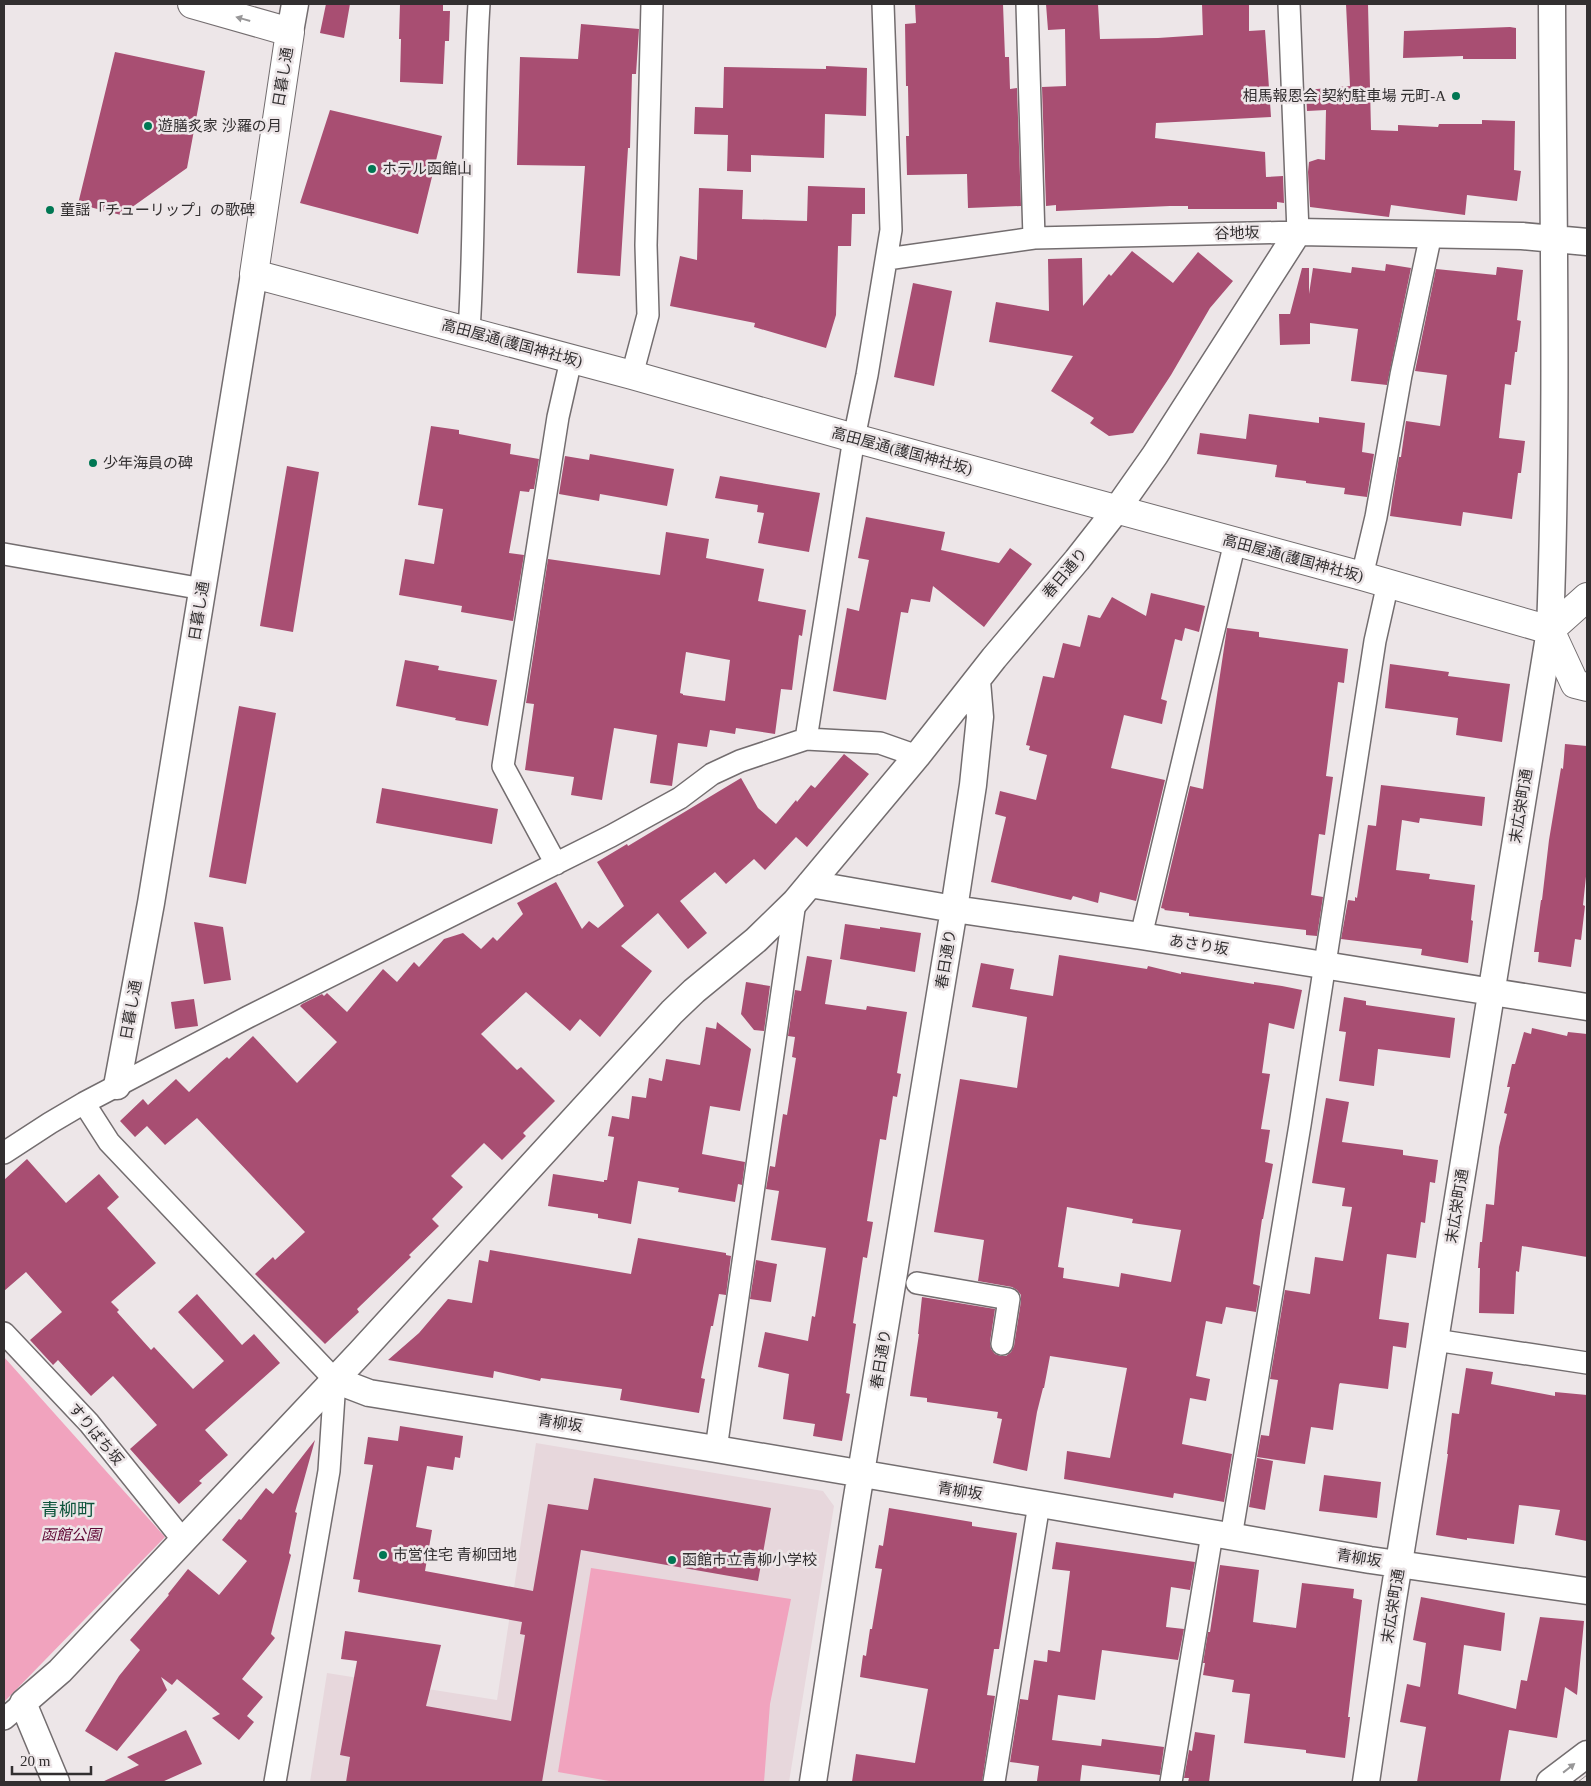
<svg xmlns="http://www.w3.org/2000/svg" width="1591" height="1786" font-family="'Times New Roman','Noto Sans JP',serif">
<rect width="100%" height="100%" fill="#ede6e8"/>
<!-- built -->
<path fill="#e7d7dc" d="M536,1443L823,1491L834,1506L789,1782H310L327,1673L497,1700Z"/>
<!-- green -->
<path fill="#f1a3be" d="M4,1357L165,1537L4,1702Z
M591,1568L791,1599L770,1704L764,1782H615L558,1772Z"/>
<!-- building -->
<path fill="#a84e72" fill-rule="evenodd" d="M326,4H350L344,38L320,33Z
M400,4H443V11H450L449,41H445L443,84L400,82L401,39H399Z
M915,4H1003L1005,57H1009L1010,89L1017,88L1021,206L968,208L967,174L907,175L906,136H909L908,86H906L905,24L916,23Z
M1046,4H1098L1100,39L1158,38L1203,35L1202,4H1249V31L1265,30L1271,117L1156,123L1155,138L1265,152L1266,177L1283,176L1284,203L1277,202V209H1188V206H1170L1056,211V205L1046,206L1042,87L1066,86L1065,29L1048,30Z
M1346,4H1368L1371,130L1398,131V125L1438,127L1439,124H1482V120L1515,121L1514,170L1521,171L1517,201L1467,195L1465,215L1391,205L1389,217L1310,207L1308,172L1309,162L1318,159L1325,160L1326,110L1307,111L1306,90L1350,86Z
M581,24L639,29L636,74H632L630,148H628L620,276L577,273L585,166L517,165L520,57L578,59Z
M1510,27L1516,28V59H1463V56L1403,58L1404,31Z
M115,52L205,71L187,168L121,215L78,204Z
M826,66L867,68L866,116L825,114L824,158L751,155V172L727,171L728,135L694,134L695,107L723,108L724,67L826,69Z
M330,110L442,136L418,234L300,203Z
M808,186L865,188V214H852L851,246H838L836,315L826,348L754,327L755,323L670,306L680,256L697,260L699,188L743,190L742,219L807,221Z
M1132,251L1173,283L1198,252L1233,281L1210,308L1171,375L1133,433L1109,436L1090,423L1094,418L1051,391L1073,356L989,342L996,302L1049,311L1048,259L1082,258L1083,306L1109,274L1111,276Z
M1386,264L1411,268L1387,385L1351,381L1358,329L1310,323V344L1280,345L1279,314H1290L1302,268H1309V294L1313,268L1351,273L1352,267L1385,271Z
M1497,267L1523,270L1517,320L1521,321L1517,352H1515L1511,385L1505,384L1499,438L1525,441L1521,473H1518L1512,519L1463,512L1461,526L1390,516L1392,501L1399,457H1401L1406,421L1440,426L1447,375L1415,371L1436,269L1496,275Z
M913,283L952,291L934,386L894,377Z
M1249,414L1319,423V417L1365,423L1362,452L1374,454L1367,497L1344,494L1345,488L1306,483V481L1275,477L1277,465L1197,454L1200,433L1246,439Z
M431,426L459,430V434L511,444L510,454L539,459L534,489H530L529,492L520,491L509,553L524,555L513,621L461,612L462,606L399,595L405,559L434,564L443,509L418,505Z
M590,454L674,469L667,506L600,494L599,501L559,494L565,456L589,460Z
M287,466L319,472L293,632L260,626Z
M720,476L820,493L809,552L758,543L764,513L757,512L758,505L715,498Z
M866,517L945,532L941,550L999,563L1010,548L1032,564L984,627L933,586L930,602L911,599L908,613L901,612L886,700L833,691L847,608L859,611L869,560L858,558Z
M666,532L709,539L706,558L764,569L758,601L806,610L802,636L799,635L792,690L781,689L775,734L736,728L735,734L710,730L707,747L678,743L672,786L650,783L657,735L614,728L602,800L571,795L574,777L525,770L534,704L526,703L548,559L660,575ZM686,652L730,660L725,701L683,695V694L680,693Z
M1151,593L1205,606L1199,632L1185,628L1182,641L1175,639L1161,699L1167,701L1162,724L1124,715L1111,768L1165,780L1136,901L1100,892L1098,903L1073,896L1071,900L991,882L1006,817L995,814L1000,791L1036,800L1047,755L1029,750L1030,746L1026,745L1043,676L1054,678L1063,643L1080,647L1088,615L1100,618L1112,597L1146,616Z
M1227,628L1259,632V637L1348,649L1344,683L1338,682L1326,776L1333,777L1325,835L1319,834L1311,895L1323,897L1317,936L1306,935V930L1189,916V913L1164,910L1165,909L1161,908L1190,786L1203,789Z
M405,660L439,666L438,670L497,680L488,726L455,720L456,718L396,706Z
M1390,664L1449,672L1448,676L1510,684L1502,742L1456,735L1458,718L1385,708Z
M239,706L276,713L246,884L209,877Z
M1565,744L1587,746V867L1583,905L1585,906L1581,940L1575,939L1571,967L1538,962L1539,952H1534L1541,900H1542L1549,840L1561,768L1563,769Z
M844,754L869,774L807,847L796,837L765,870L754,859L726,884L715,872L680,901L707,933L688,949L658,913L621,946L652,971L600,1037L580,1019L570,1031L526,992L481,1034L517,1070L521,1067L555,1101L523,1133L526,1136L502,1160L484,1143L451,1176L463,1187L432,1219L439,1226L409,1255L411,1257L357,1309L359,1312L325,1344L255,1274L273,1257L275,1260L305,1232L197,1118L165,1145L147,1126L135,1137L120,1121L143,1099L148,1105L176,1079L189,1092L221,1062L227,1057L229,1059L253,1036L297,1083L337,1042L300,1006L302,1004L322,994L324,996L327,993L347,1012L383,969L397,982L414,962L419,967L444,939L463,933L481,949L493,937L497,941L523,914L517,903L556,882L582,929L589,921L598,928L624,906L597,862L627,844L628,846L741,778L758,808L776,824L796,800L797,802L811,785L815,788Z
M1381,785L1485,797L1482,826L1420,818L1419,823L1402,820L1396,870L1430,874L1429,879L1475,885L1471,920L1473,921L1468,963L1421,955L1422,949L1341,939L1348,900L1355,901V897L1357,898L1368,825L1376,826Z
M382,788L498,809L492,844L376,823Z
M194,922L223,927L231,980L204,984Z
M845,924L880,929V927L921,933L915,972L840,959Z
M1059,955L1147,969L1148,966L1181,974V972L1254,984V982L1282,986L1302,990L1294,1029L1269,1023L1262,1073L1270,1074L1261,1129L1270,1130L1265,1162L1273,1164L1263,1219H1262L1253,1284L1260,1286L1256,1312L1226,1307L1222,1324L1206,1321L1196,1376L1210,1379L1206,1401L1190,1398L1182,1444L1232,1454L1224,1502L1174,1493L1173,1498L1064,1479L1067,1451L1110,1458L1127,1368L1050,1356L1044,1388H1043L1037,1412L1027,1471L993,1463L1002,1419L997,1418L998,1412L927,1402V1398L910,1396L919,1334H918L922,1297L995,1309L990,1342L991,1349L995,1354L1001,1356H1006L1011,1352L1014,1346L1021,1301V1295L1017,1290L1012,1287L978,1281L984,1240L934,1232L960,1079L1017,1088L1027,1017L972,1007L981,963L1014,969L1010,989L1053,996ZM1067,1207L1133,1219L1132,1223L1181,1230L1171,1282L1121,1273L1119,1287L1063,1278L1064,1268L1058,1267Z
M807,956L832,960L825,1004L866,1010L867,1006L907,1012L897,1073L901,1074L897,1097L893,1096L886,1140L880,1139L867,1221L873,1222L867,1258L863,1257L853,1323L856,1324L846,1393L850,1394L842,1441L813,1436L815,1424L783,1419L789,1374L758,1367L765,1332L808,1341L812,1316L815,1317L826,1248L771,1240L779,1191L766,1189L770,1166L775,1167L783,1114L787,1115L796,1058L792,1057L795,1037L788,1036L795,990L801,991Z
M746,982L770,986L764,1031L754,1030L741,1014Z
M1344,997L1366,1001V1005L1455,1018L1450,1058L1378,1049L1374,1086L1339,1081L1346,1032L1339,1031Z
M194,999L198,1026L175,1029L171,1002Z
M717,1022L751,1049L740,1111L710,1106L702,1154L745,1162L742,1185L738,1184L735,1202L678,1192L679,1188L638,1181L631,1224L598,1218V1214L548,1206L553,1174L604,1182V1180H607L614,1137L608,1136L612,1116L629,1119L632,1096L646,1098L649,1078L662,1081L666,1059L700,1065L706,1027L716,1029Z
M1532,1028L1567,1036L1568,1032L1587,1034V1257L1522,1246L1519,1272L1516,1271L1514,1314L1479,1313L1480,1268H1478L1480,1242H1482L1486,1204L1494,1205L1499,1147L1507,1114L1504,1113L1510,1087H1507L1512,1064H1515L1524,1032L1531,1034Z
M1326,1098L1349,1102L1342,1142L1403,1150V1155L1438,1160L1435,1183L1430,1182L1425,1223L1421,1222L1416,1258L1387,1254L1379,1319L1409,1323L1406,1348L1393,1346L1388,1389L1340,1383L1339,1385L1333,1430L1311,1427L1305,1464L1257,1457L1261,1435L1269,1436L1278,1380L1270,1379L1285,1290L1310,1294L1315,1257L1343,1261L1352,1207L1342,1206L1345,1188L1312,1183Z
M27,1159L66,1203L99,1174L119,1197L107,1208L156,1263L111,1302L119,1310L117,1312L151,1350L154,1347L193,1389L224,1361L178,1312L197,1294L242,1345L254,1334L280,1363L205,1430L228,1455L199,1481L202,1483L179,1504L130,1449L157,1425L113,1376L91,1396L58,1360L53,1365L30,1340L62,1312L26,1272L4,1291V1180Z
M638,1238L726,1253V1255L731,1256L726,1295L719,1294L713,1326H711L701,1378L705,1379L699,1413L620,1400L622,1389L541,1378L540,1381L494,1371L493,1378L388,1360L419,1333L448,1299L472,1303L479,1260L488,1262L490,1250L631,1274Z
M756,1260L777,1264L771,1302L750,1299Z
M1466,1368L1493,1372L1491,1384L1555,1396V1392L1587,1395V1541L1555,1535L1560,1510L1519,1505L1514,1544L1467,1538V1540L1436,1535L1448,1454H1447L1452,1413L1459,1414Z
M400,1426L463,1436L460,1458L455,1457L453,1470L427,1466L416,1527L432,1530L425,1571L533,1591L548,1504L588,1510L594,1478L771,1508L758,1581L581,1550L542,1782H346L350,1757L340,1755L357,1661L341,1659L345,1631L441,1645L426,1706L511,1721L525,1635L520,1634L522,1622L358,1592L360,1580L353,1579L373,1465L364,1464L368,1437L398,1441Z
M315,1440L295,1512L297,1513L289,1553L291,1555L271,1634L275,1638L242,1679L263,1697L247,1716L254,1722L239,1740L212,1718L220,1714L177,1679L172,1685L161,1677L167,1690L117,1751L85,1731L119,1676L140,1650L130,1640L169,1595L168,1594L188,1569L219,1595L247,1561L222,1540L239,1519L241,1520L266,1488L273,1494Z
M1257,1458L1273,1461L1265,1510L1249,1507Z
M1324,1475L1381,1482L1377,1518L1319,1511Z
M889,1508L972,1522V1526L1017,1533L999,1649H994L987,1695L995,1696L982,1782H852L856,1754L915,1763L928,1689L860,1677L863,1655L866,1656L870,1629H872L882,1569L875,1568L879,1545L883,1546Z
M1056,1542L1195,1562L1190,1590L1171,1587L1166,1627L1184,1629L1178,1660L1102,1650L1095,1700L1058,1695L1052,1740L1101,1746L1102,1739L1164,1747L1160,1775L1082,1765L1080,1782H1049L1037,1781L1039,1766L1010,1762L1020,1699L1028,1700L1034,1660L1047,1662L1048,1650L1060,1652L1070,1571L1052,1569Z
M1220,1565L1259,1570L1253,1622L1296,1628L1302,1583L1354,1589L1353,1598L1362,1600L1348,1717H1350L1345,1758L1306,1753V1750L1244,1743L1250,1694L1232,1692L1234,1680L1203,1675L1205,1663H1203L1208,1632H1210Z
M1421,1597L1505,1613L1501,1651L1464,1645L1458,1694L1516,1709L1521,1680L1527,1681L1540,1617L1584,1621L1577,1695L1565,1687L1557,1738L1509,1730L1500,1782H1417L1426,1727L1400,1722L1407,1684L1420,1687L1426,1643L1413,1640Z
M186,1730L202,1764L162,1782H102L139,1765L127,1757Z
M1195,1732L1215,1735L1209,1782H1188L1189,1778H1184L1189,1750L1192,1751Z"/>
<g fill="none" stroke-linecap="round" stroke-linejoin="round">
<defs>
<path id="minor" d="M1027,4L1034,238
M887,259L1034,238L1298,232L1289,4
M469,331C476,222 472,113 479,4
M632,375L648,315L646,245L652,4
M4,554L203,589
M1362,576L1376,517L1401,375L1431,234
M806,739L854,438L867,375L891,230L883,4
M556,864L503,766L558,417L571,360
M1141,936L1235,542
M84,1103L109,1142L335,1380L329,1471L275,1782
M4,1153L50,1123L84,1103L248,1017L611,836L680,798L712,774L740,761L806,739L880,743L917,756
M917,1283L1009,1299L1002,1344
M4,1333L89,1423L183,1540
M1435,1340L1587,1363
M716,1449L795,902
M1231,1537L1300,1125L1375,641L1388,583
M4,1719L23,1703
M994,1782L1039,1504
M1171,1782L1212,1534"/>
<path id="tertiary" d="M290,32L295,4
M810,884L954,909L1141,936L1587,1007
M117,1086L151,903L254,274
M335,1380L369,1393L716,1449L1370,1560L1587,1591
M56,1782L23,1703L60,1671L360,1353L672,1012L694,991L756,940L795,902L917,756L994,658L1077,560L1117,509L1155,455L1298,232L1522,236L1587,242
M813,1782L856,1503L954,909L973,785L980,717L977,681
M1366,1782L1392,1606L1550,630C1558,421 1553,212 1552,4
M1550,1782L1587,1754"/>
<path id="secondary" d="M192,4L290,32L254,274L632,375L854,438L1362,576L1550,630
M1550,630L1575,684L1587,687
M1550,630L1587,597"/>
</defs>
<!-- minor casing -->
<use href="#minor" stroke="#736d6f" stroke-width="24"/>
<!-- tertiary casing -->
<use href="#tertiary" stroke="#736d6f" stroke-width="29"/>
<!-- secondary casing -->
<use href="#secondary" stroke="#736d6f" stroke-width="30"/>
<!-- minor -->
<use href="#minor" stroke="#fff" stroke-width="21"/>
<!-- tertiary -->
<use href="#tertiary" stroke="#fff" stroke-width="26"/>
<!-- secondary -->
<use href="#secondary" stroke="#fff" stroke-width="28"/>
<!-- tram -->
<path stroke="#979293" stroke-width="1" d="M1578,1782L1587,1775"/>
</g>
<!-- one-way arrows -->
<defs><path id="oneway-solid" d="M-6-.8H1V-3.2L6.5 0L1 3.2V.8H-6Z" transform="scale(1.25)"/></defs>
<g fill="#989798">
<use href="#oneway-solid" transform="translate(243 19) rotate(-164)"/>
<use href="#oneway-solid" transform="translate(1569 1768) rotate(-38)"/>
</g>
<!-- markers -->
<g fill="#007753" stroke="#ede6e8" stroke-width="2">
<circle cx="1456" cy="96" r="5"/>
<circle cx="148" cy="126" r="5"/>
<circle cx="372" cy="169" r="5"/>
<circle cx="50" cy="210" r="5"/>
<circle cx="93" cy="463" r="5"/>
<circle cx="383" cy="1555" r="5"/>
<circle cx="672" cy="1560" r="5"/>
</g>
<g text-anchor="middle" stroke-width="5" stroke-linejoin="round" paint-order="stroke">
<!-- street labels -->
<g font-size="15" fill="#322f30" stroke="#ede6e8">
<text transform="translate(283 77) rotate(-81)" y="5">日暮し通</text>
<text transform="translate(1237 233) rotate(-1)" y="5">谷地坂</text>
<text transform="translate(512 343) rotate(15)" y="5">高田屋通(護国神社坂)</text>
<text transform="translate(902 451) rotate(15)" y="5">高田屋通(護国神社坂)</text>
<text transform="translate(1293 558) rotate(15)" y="5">高田屋通(護国神社坂)</text>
<text transform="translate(1065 573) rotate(-50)" y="5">春日通り</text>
<text transform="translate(199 611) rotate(-81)" y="5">日暮し通</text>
<text transform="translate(1521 806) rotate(-81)" y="5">末広栄町通</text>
<text transform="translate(1199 945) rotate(9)" y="5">あさり坂</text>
<text transform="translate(946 959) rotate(-81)" y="5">春日通り</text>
<text transform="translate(131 1010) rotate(-80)" y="5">日暮し通</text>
<text transform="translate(1457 1206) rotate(-81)" y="5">末広栄町通</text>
<text transform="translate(881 1359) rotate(-81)" y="5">春日通り</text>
<text transform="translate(560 1423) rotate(9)" y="5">青柳坂</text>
<text transform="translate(96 1434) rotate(50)" y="5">すりばち坂</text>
<text transform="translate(960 1491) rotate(9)" y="5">青柳坂</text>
<text transform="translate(1359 1558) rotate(9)" y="5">青柳坂</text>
<text transform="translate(1393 1606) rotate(-81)" y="5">末広栄町通</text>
</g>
<!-- poi labels -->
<g font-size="15" fill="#322f30" stroke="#ede6e8" text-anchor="start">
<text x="1446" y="101" text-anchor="end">相馬報恩会 契約駐車場 元町-A</text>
<text x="158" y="131">遊膳炙家 沙羅の月</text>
<text x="382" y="174">ホテル函館山</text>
<text x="60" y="215">童謡「チューリップ」の歌碑</text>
<text x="103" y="468">少年海員の碑</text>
<text x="393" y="1560">市営住宅 青柳団地</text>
<text x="682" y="1565">函館市立青柳小学校</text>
</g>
<!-- park labels -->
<g font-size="15" font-style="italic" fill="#600835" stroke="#ede6e8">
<text x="71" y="1540">函館公園</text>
</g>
<!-- quarter labels -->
<g font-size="18" fill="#0e553c" stroke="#ede6e8">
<text x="68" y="1516">青柳町</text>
</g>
</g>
<!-- border -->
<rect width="1591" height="1786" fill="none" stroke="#322f30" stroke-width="10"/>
<!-- scale -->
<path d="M12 1766v8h79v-8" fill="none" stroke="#322f30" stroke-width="2.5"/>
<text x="20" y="1766" font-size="15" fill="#322f30" stroke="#ede6e8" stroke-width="4" paint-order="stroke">20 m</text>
</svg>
